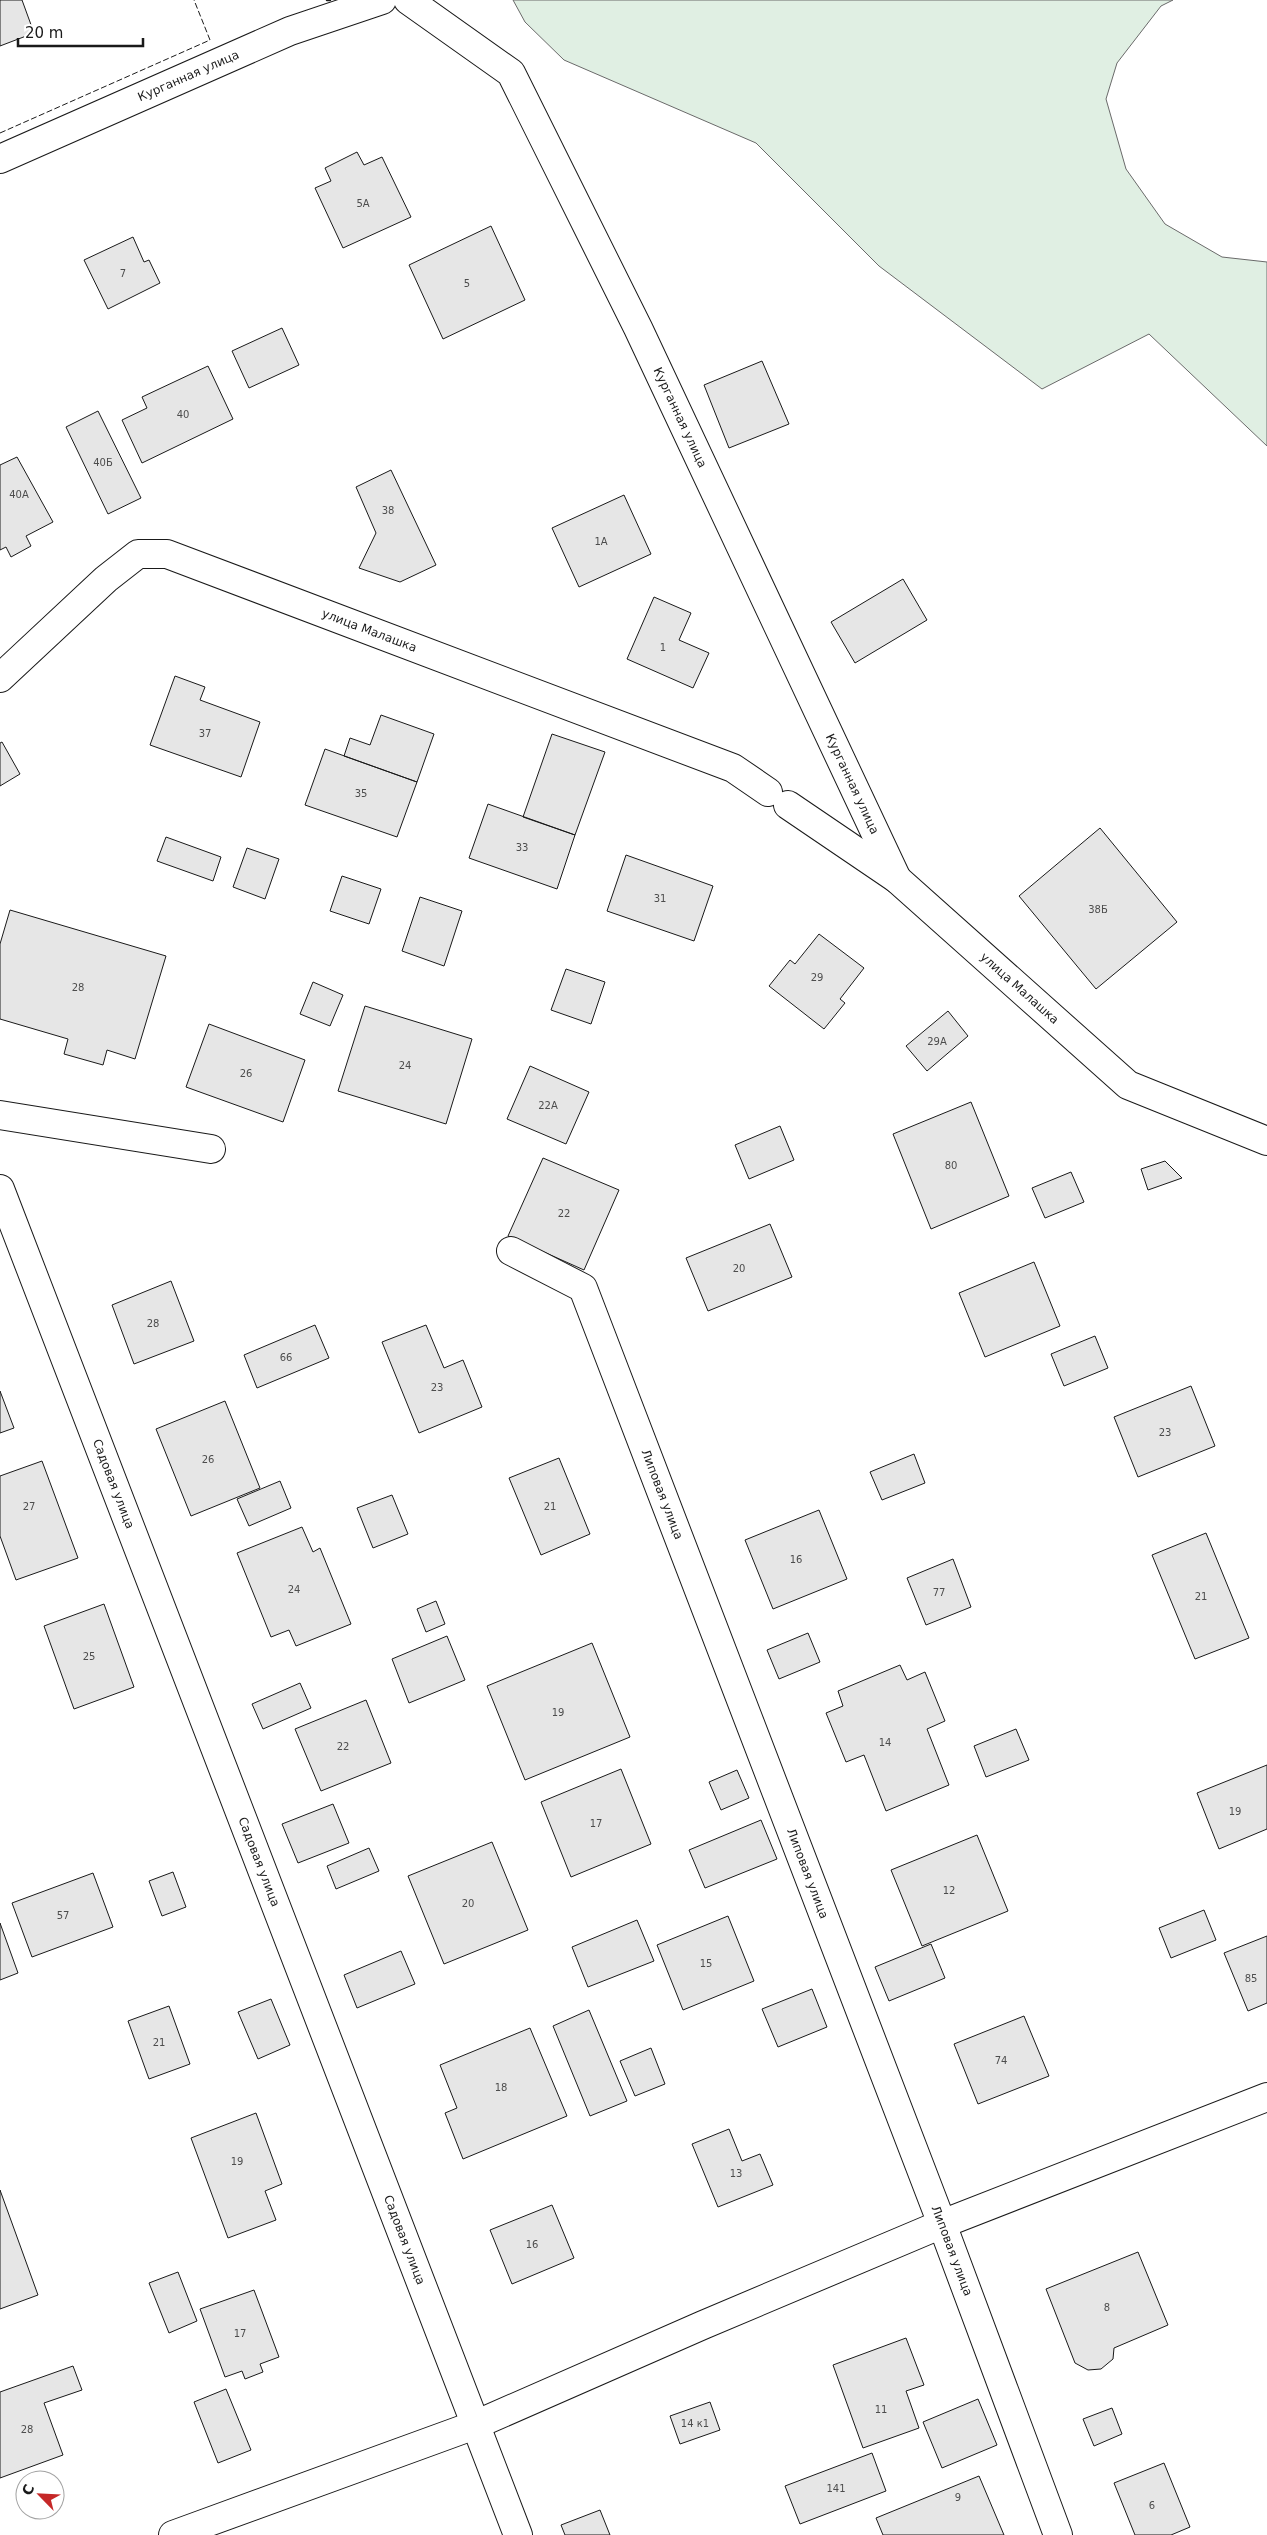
<svg xmlns="http://www.w3.org/2000/svg" width="1267" height="2535" font-family="'DejaVu Sans',sans-serif">
<rect width="100%" height="100%" fill="#fff"/>
<!-- green -->
<path fill="#e0efe3" stroke="#6a6a6a" d="M513,0H1173L1161,6L1117,63L1106,99L1126,169L1165,224L1222,257L1267,262V446L1149,334L1042,389L879,266L756,143L564,60L525,22Z"/>
<!-- building -->
<path fill="#e6e6e6" stroke="#1a1a1a" d="M0,0H22L34,33L0,46Z
M357,152L364,165L382,157L411,217L343,248L315,188L331,181L325,168Z
M491,226L525,300L443,339L409,265Z
M133,237L144,262L149,260L160,283L108,309L84,260Z
M282,328L299,365L249,388L232,351Z
M762,361L789,424L729,448L704,385Z
M208,366L233,419L142,463L122,420L147,408L142,397Z
M98,411L141,498L108,514L66,427Z
M17,457L53,522L26,536L31,546L11,557L6,547L0,550V465Z
M391,470L436,565L400,582L359,568L376,533L356,487Z
M624,495L651,554L579,587L552,528Z
M903,579L927,620L855,663L831,622Z
M654,597L691,613L679,640L709,653L693,688L627,659Z
M175,676L205,687L200,700L260,722L241,777L150,745Z
M381,715L434,734L417,782L344,756L350,738L370,745Z
M552,734L605,752L575,835L523,817Z
M2,742L20,774L0,786V743Z
M325,749L417,782L397,837L305,805Z
M488,804L575,835L557,889L469,858Z
M1100,828L1177,922L1096,989L1019,896Z
M166,837L221,857L213,881L157,861Z
M247,848L279,859L265,899L233,887Z
M626,855L713,886L694,941L607,911Z
M342,876L381,889L369,924L330,911Z
M420,897L462,911L444,966L402,951Z
M10,910L166,956L135,1059L107,1050L103,1065L64,1054L68,1039L0,1019V944Z
M819,934L864,968L840,999L845,1003L824,1029L769,986L790,960L795,964Z
M566,969L605,982L591,1024L551,1010Z
M313,982L343,995L330,1026L300,1014Z
M365,1006L472,1039L446,1124L338,1091Z
M948,1011L968,1036L927,1071L906,1046Z
M209,1024L305,1060L283,1122L186,1087Z
M530,1066L589,1092L566,1144L507,1119Z
M971,1102L1009,1196L931,1229L893,1134Z
M780,1126L794,1160L749,1179L735,1145Z
M543,1158L619,1190L584,1270L508,1236Z
M1165,1161L1182,1178L1148,1190L1141,1169Z
M1071,1172L1084,1202L1045,1218L1032,1188Z
M770,1224L792,1277L708,1311L686,1258Z
M1034,1262L1060,1326L985,1357L959,1293Z
M171,1281L194,1341L134,1364L112,1305Z
M315,1325L329,1358L257,1388L244,1355Z
M426,1325L444,1368L463,1360L482,1407L419,1433L382,1342Z
M1095,1336L1108,1368L1064,1386L1051,1354Z
M1191,1386L1215,1446L1138,1477L1114,1417Z
M0,1391L14,1428L0,1433Z
M225,1401L260,1488L191,1516L156,1429Z
M914,1454L925,1483L882,1500L870,1472Z
M559,1458L590,1534L541,1555L509,1478Z
M42,1461L78,1558L16,1580L0,1536V1476Z
M280,1481L291,1508L249,1526L237,1499Z
M392,1495L408,1534L373,1548L357,1508Z
M819,1510L847,1579L773,1609L745,1540Z
M302,1527L313,1552L320,1548L351,1624L296,1646L289,1630L271,1637L237,1553Z
M1206,1533L1249,1638L1195,1659L1152,1555Z
M953,1559L971,1607L926,1625L907,1578Z
M436,1601L445,1624L426,1632L417,1609Z
M104,1604L134,1687L74,1709L44,1626Z
M808,1633L820,1662L779,1679L767,1650Z
M447,1636L465,1680L409,1703L392,1659Z
M592,1643L630,1737L525,1780L487,1686Z
M900,1665L907,1680L925,1672L945,1721L927,1729L949,1785L886,1811L864,1755L846,1762L826,1713L843,1706L838,1691Z
M300,1683L311,1708L263,1729L252,1704Z
M366,1700L391,1763L321,1791L295,1729Z
M1016,1729L1029,1760L986,1777L974,1746Z
M1267,1765V1829L1219,1849L1197,1793Z
M621,1769L651,1844L571,1877L541,1802Z
M737,1770L749,1798L721,1810L709,1782Z
M333,1804L349,1843L298,1863L282,1824Z
M761,1820L777,1859L705,1888L689,1850Z
M977,1835L1008,1911L922,1946L891,1870Z
M492,1842L528,1930L444,1964L408,1876Z
M369,1848L379,1871L336,1889L327,1866Z
M173,1872L186,1907L162,1916L149,1881Z
M93,1873L113,1927L32,1957L12,1903Z
M1204,1910L1216,1940L1171,1958L1159,1928Z
M728,1916L754,1981L683,2010L657,1945Z
M637,1920L654,1961L588,1987L572,1947Z
M0,1923L18,1973L0,1980Z
M1267,1936V2003L1248,2011L1224,1953Z
M931,1944L945,1978L889,2001L875,1967Z
M401,1951L415,1984L357,2008L344,1975Z
M812,1989L827,2027L778,2047L762,2009Z
M271,1999L290,2045L258,2059L238,2012Z
M169,2006L190,2064L149,2079L128,2021Z
M589,2010L627,2101L590,2116L553,2026Z
M1024,2016L1049,2076L978,2104L954,2044Z
M530,2028L567,2116L463,2159L445,2113L457,2108L440,2065Z
M651,2048L665,2084L635,2096L620,2061Z
M256,2113L282,2184L265,2191L276,2220L228,2238L191,2138Z
M729,2129L742,2161L760,2154L773,2185L718,2207L692,2144Z
M0,2190L38,2295L0,2309Z
M552,2205L574,2258L512,2284L490,2230Z
M1138,2252L1168,2325L1114,2348L1113,2359L1101,2369L1088,2370L1075,2363L1046,2289Z
M178,2272L197,2321L169,2333L149,2283Z
M254,2290L279,2357L260,2364L263,2372L245,2379L242,2371L225,2377L200,2309Z
M906,2338L924,2385L906,2391L919,2428L863,2448L833,2365Z
M73,2366L82,2390L44,2403L63,2455L0,2478V2392Z
M226,2389L251,2450L218,2463L194,2402Z
M978,2399L997,2445L942,2468L923,2422Z
M710,2402L720,2430L680,2444L670,2416Z
M1112,2408L1122,2434L1094,2446L1083,2419Z
M872,2453L886,2491L800,2524L785,2486Z
M1164,2463L1190,2527L1171,2535H1135L1114,2483Z
M979,2476L1004,2535H883L876,2518Z
M600,2510L610,2535H565L561,2525Z"/>
<g fill="none" stroke-linecap="round" stroke-linejoin="round">
<defs>
<g id="minor">
<path id="s1" d="M408,0L511,73L638,328L897,879"/>
<path id="s2" d="M0,159L290,31L382,0"/>
<path id="s3" d="M0,678L106,579L138,554H167L733,768L768,792"/>
<path id="s4" d="M788,805L897,879L1128,1085L1267,1141"/>
<path d="M0,1115L211,1149"/>
<path id="s5" d="M0,1189L518,2535"/>
<path id="s6" d="M511,1251L583,1288L942,2224L1058,2535"/>
<path d="M173,2535L475,2425L703,2325L942,2224L1267,2097"/>
</g>
</defs>
<!-- minor casing -->
<use href="#minor" stroke="#1a1a1a" stroke-width="30"/>
<!-- minor -->
<use href="#minor" stroke="#fff" stroke-width="28"/>
<!-- fence -->
<path stroke="#1a1a1a" stroke-width="1" stroke-dasharray="6 2.5" stroke-linecap="butt" d="M0,133L210,40L194,0"/>
<!-- wall -->
<path stroke="#1a1a1a" stroke-width="2.5" d="M327,0H330"/>
</g>
<g text-anchor="middle" stroke-width="4" stroke-linejoin="round" paint-order="stroke">
<!-- number labels -->
<g font-size="10" fill="#4d4d4d">
<text x="363" y="207">5А</text>
<text x="123" y="277">7</text>
<text x="467" y="287">5</text>
<text x="183" y="418">40</text>
<text x="103" y="466">40Б</text>
<text x="19" y="498">40А</text>
<text x="388" y="514">38</text>
<text x="601" y="545">1А</text>
<text x="663" y="651">1</text>
<text x="205" y="737">37</text>
<text x="361" y="797">35</text>
<text x="522" y="851">33</text>
<text x="660" y="902">31</text>
<text x="1098" y="913">38Б</text>
<text x="817" y="981">29</text>
<text x="78" y="991">28</text>
<text x="937" y="1045">29А</text>
<text x="405" y="1069">24</text>
<text x="246" y="1077">26</text>
<text x="548" y="1109">22А</text>
<text x="951" y="1169">80</text>
<text x="564" y="1217">22</text>
<text x="739" y="1272">20</text>
<text x="153" y="1327">28</text>
<text x="286" y="1361">66</text>
<text x="437" y="1391">23</text>
<text x="1165" y="1436">23</text>
<text x="208" y="1463">26</text>
<text x="29" y="1510">27</text>
<text x="550" y="1510">21</text>
<text x="796" y="1563">16</text>
<text x="294" y="1593">24</text>
<text x="939" y="1596">77</text>
<text x="1201" y="1600">21</text>
<text x="89" y="1660">25</text>
<text x="558" y="1716">19</text>
<text x="885" y="1746">14</text>
<text x="343" y="1750">22</text>
<text x="1235" y="1815">19</text>
<text x="596" y="1827">17</text>
<text x="949" y="1894">12</text>
<text x="468" y="1907">20</text>
<text x="63" y="1919">57</text>
<text x="706" y="1967">15</text>
<text x="1251" y="1982">85</text>
<text x="159" y="2046">21</text>
<text x="1001" y="2064">74</text>
<text x="501" y="2091">18</text>
<text x="237" y="2165">19</text>
<text x="736" y="2177">13</text>
<text x="532" y="2248">16</text>
<text x="1107" y="2311">8</text>
<text x="240" y="2337">17</text>
<text x="881" y="2413">11</text>
<text x="695" y="2427">14 к1</text>
<text x="27" y="2433">28</text>
<text x="836" y="2492">141</text>
<text x="958" y="2501">9</text>
<text x="1152" y="2509">6</text>
</g>
<!-- street labels -->
<g font-size="12" fill="#1a1a1a" stroke="#fff">
<text dy="4" stroke="none"><textPath href="#s2" startOffset="206">Курганная улица</textPath></text>
<text dy="4" stroke="none"><textPath href="#s1" startOffset="510">Курганная улица</textPath></text>
<text dy="4" stroke="none"><textPath href="#s3" startOffset="431">улица Малашка</textPath></text>
<text dy="4" stroke="none"><textPath href="#s1" startOffset="915">Курганная улица</textPath></text>
<text dy="4" stroke="none"><textPath href="#s4" startOffset="296">улица Малашка</textPath></text>
<text dy="4" stroke="none"><textPath href="#s5" startOffset="316">Садовая улица</textPath></text>
<text dy="4" stroke="none"><textPath href="#s6" startOffset="302">Липовая улица</textPath></text>
<text dy="4" stroke="none"><textPath href="#s5" startOffset="721">Садовая улица</textPath></text>
<text dy="4" stroke="none"><textPath href="#s6" startOffset="708">Липовая улица</textPath></text>
<text dy="4" stroke="none"><textPath href="#s5" startOffset="1126">Садовая улица</textPath></text>
<text dy="4" stroke="none"><textPath href="#s6" startOffset="1112">Липовая улица</textPath></text>
</g>
</g>
<!-- north arrow -->
<g transform="translate(40 2495) rotate(294)"><circle r="24" fill="#ffffff" stroke="#a3a3a3"/>
<path d="M0-4L9 19L0 12L-9 19Z" fill="#c62828"/>
<text y="-8" font-size="14" font-weight="bold" text-anchor="middle" fill="#1a1a1a">С</text>
</g>
<!-- scale -->
<path d="M18 38v8h125v-8" fill="none" stroke="#1a1a1a" stroke-width="2.5"/>
<text x="25" y="38" font-size="15" fill="#1a1a1a" stroke="#ffffff" stroke-width="4" paint-order="stroke">20 m</text>
</svg>
